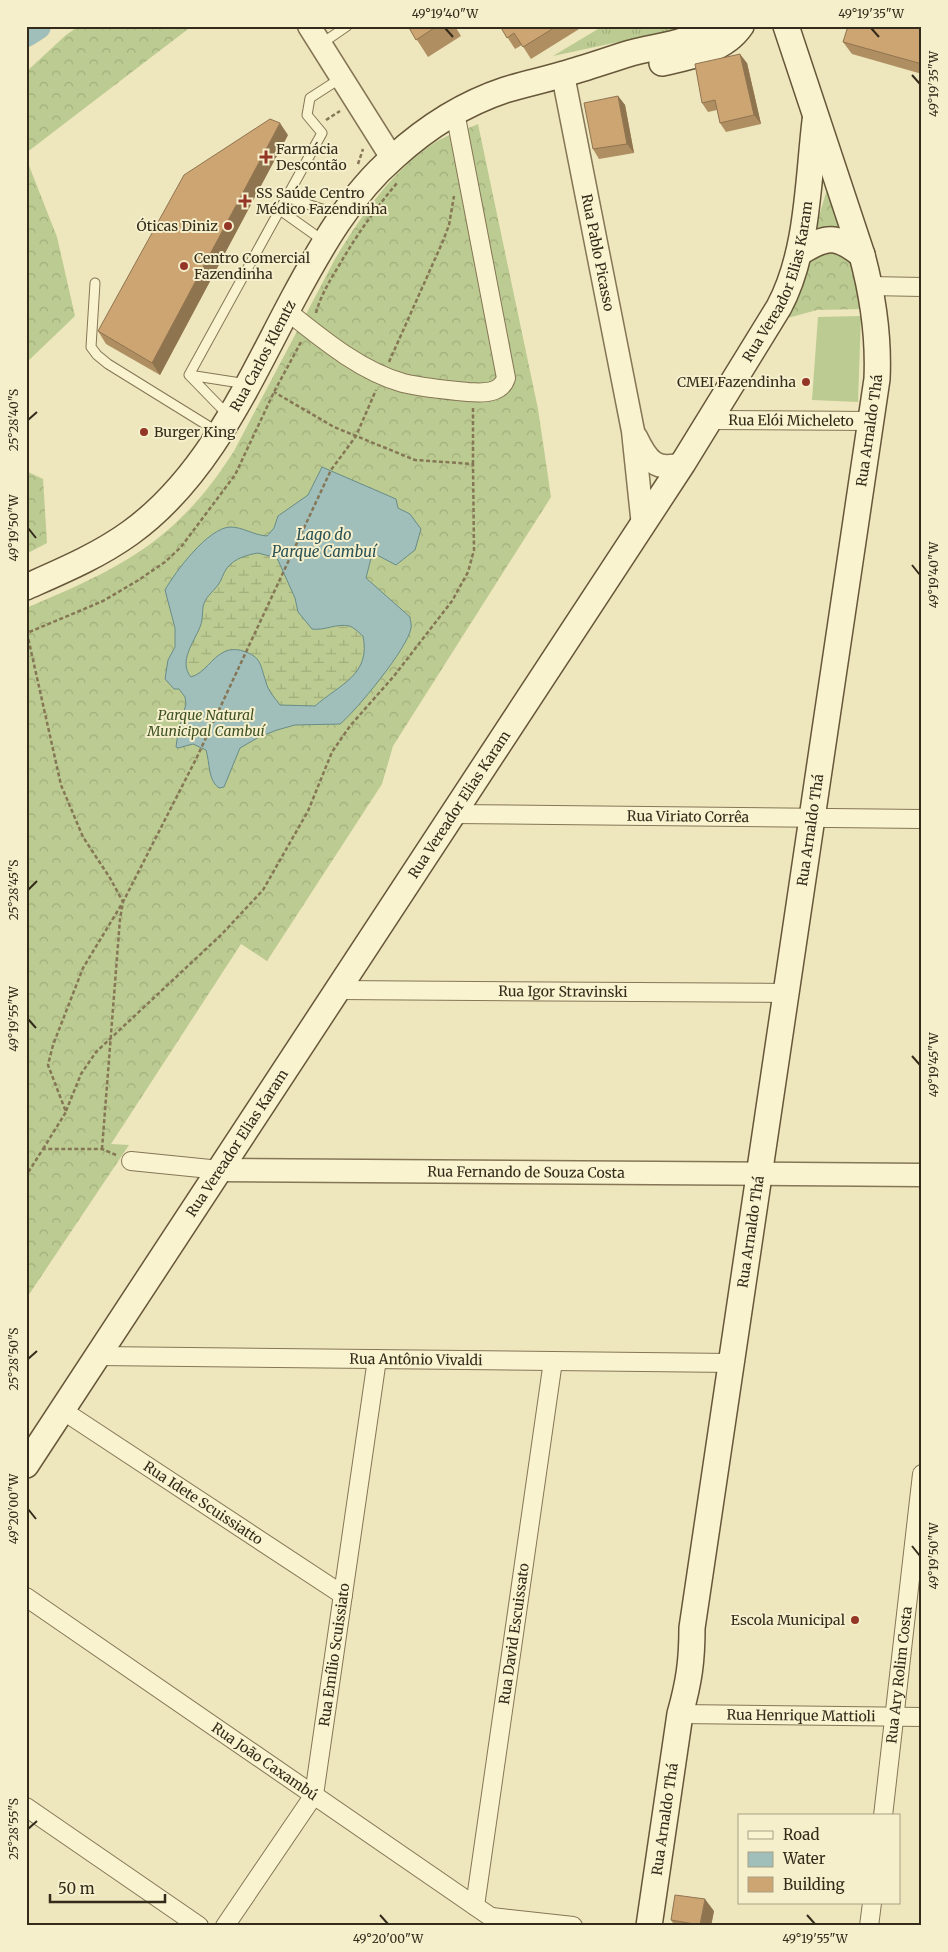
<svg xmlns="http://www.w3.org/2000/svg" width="948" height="1952" font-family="Merriweather,serif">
<defs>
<pattern id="grass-tufts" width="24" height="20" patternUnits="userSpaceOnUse" patternTransform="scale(1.25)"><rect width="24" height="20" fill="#bccb91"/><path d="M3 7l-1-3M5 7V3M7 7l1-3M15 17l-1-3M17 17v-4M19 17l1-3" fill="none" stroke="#a2ae7c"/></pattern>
<pattern id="forest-crowns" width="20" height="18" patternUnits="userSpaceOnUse" patternTransform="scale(1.25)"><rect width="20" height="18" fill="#bccb91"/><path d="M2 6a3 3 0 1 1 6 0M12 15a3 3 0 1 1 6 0" fill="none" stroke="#a2ae7c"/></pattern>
<pattern id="wetland-marsh" width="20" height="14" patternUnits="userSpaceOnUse" patternTransform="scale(1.25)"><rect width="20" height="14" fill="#bccb91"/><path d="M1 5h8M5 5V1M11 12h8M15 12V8" fill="none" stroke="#a2ae7c"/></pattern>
</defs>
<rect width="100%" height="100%" fill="#eee6bd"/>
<!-- grass -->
<path fill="url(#grass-tufts)" d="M603,26H677L679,29L553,56Z"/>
<!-- forest -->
<path fill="url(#forest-crowns)" d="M79,26H192L26,153V72L66,35Z
M478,124L538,409L551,497L393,746L382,784L267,961L241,944L111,1144L129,1145L26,1299V608C121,568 177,541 234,451L335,259C361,216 392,170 436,142C448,134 465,130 478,124Z
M26,158L57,237L75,316L26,363Z
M828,186L842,232L814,233Z
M829,247L848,254L863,309L817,310L784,319L804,263Z
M26,471L43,479L47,543L26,554Z"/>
<!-- wetland -->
<path fill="url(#wetland-marsh)" d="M258,553L277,558L295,598L298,612L318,630C339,625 345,623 363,636C371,675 340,684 315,706L280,705L266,683L263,669L213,658L200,674L191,677C178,662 193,642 200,627C203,621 202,614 203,607C205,597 212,592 218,585C222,580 223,573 227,568C235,558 247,555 258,553Z"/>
<!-- pitch -->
<path fill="#bccb91" d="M861,316L858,402L812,400L818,317Z"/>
<!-- water -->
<path fill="#a0bfba" stroke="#688c88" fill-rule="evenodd" d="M322,467L396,499L398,508L410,514L421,529L415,550L396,565L377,555L371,558L366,578L410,617C410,620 412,625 411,628C408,648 356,711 340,724L295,725L277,730L259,737L240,748L224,787L219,788C208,781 210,763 206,750L193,744L178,748L176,747L178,732L186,704L185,697L179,689H174L165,679L168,660L175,647V628L165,590C175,572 208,528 230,527C243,527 253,535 267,536L274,528L278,516L308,495ZM258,553L277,558L295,598L298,612L312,629C324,631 337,623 349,626C354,627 359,633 363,636C371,675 340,684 315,706L280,705C275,698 268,691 266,682C260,665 262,657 243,651C237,649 229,649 224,652C211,658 205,673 191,677C178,662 194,642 200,627C203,621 202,614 203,607C205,597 212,593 218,585C222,580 223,573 227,568C235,558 247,555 258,553Z"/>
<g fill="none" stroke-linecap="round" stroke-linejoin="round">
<!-- river -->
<path stroke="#a0bfba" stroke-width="28" d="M26,33L37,26"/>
<defs>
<path id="service" d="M321,44L347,26
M286,197L340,215
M280,210L325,242
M95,283L91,347L97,355L108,364L218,432
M189,375L322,133L307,115L310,98L341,78
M189,375L247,384
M190,376L228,415"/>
<g id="minor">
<path d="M870,286L922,287"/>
<path d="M287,311C321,338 360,371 403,383C424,388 446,390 468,392C483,393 501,394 506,378L455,112"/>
<path id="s1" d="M711,420L872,421"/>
<path id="s2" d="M453,814L922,819"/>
<path id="s3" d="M338,990L787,993"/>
<path d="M131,1161L220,1170"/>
<path id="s4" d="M98,1356L732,1363"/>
<path id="s5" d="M62,1410L343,1595"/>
<path id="s6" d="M26,1597L504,1926"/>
<path id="s7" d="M680,1714L922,1717"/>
<path d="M26,1807L199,1926"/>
<path id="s8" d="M883,1816L922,1474"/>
<path id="s9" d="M475,1906L553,1361"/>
<path d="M492,1917L573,1926"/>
<path id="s10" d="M225,1926L314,1795L377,1359"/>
<path d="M869,1926L872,1903"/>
</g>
<g id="tertiary">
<path d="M309,26L392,158"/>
<path id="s11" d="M563,75L633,431L643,526"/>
<path d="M636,437C647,460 656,473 683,463"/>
<path id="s12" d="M220,1170L922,1175"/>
</g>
<g id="secondary">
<path d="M662,63C689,57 724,51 741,26"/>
<path d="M799,253C827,235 837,235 862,255"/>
<path id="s13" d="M26,587C62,571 98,556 130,533C209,476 249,381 294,297C321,247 350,195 394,157C427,127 463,104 505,90C524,84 544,80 564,74C586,68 608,60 631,53C649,48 668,46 685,40C695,37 705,31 715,26"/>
<path id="s14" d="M26,1465L683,463L779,307C808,253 808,181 815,121"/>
<path id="s15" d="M649,1926L680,1714C689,1682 692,1661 692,1628L877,379C879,336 873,296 862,255L786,26"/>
</g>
</defs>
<!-- service casing -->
<use href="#service" stroke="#857656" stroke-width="11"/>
<!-- minor casing -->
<use href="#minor" stroke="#857656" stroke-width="20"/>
<!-- tertiary casing -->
<use href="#tertiary" stroke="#857656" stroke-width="25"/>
<!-- secondary casing -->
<use href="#secondary" stroke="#67573a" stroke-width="28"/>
<!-- path -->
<path stroke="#857656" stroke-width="2.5" stroke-dasharray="4 2.5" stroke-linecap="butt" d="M326,120L340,111
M358,164L363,149
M316,313C321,294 331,279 341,262C358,233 376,208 397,183
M389,362L443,241L449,225L454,196
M473,464V408
M66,1111L81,1074L96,1052L221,935L263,890L308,811L332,752L350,726L394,676L452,601L468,572L474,550L473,464L415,460L334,427L274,392
M43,1149L66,1112L48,1065L53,1045L83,968L123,902L110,878L83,837L61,785L27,633L103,601L137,581L165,562L181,547L235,475L274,392L301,342
M102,1149L120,919L123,902L197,757L331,470L356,436L376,390
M26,1178L29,1171L43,1149H102L116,1155"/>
<!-- service -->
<use href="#service" stroke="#f9f3cf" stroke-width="9"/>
<!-- minor -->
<use href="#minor" stroke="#f9f3cf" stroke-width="18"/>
<!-- tertiary -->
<use href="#tertiary" stroke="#f9f3cf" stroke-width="22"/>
<!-- secondary -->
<use href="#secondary" stroke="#f9f3cf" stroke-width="25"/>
</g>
<!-- wall -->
<path fill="#af8e62" d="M408,26H455L461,36L428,57Z
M500,26H584L531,59L522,45L515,49Z
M922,26V74L852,54L843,42Z
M747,63L761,124L726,132L720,123L717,110L708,112L702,103Z
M618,96L625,105L634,153L599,159L593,149Z
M288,135L160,375L106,344L98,331Z
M714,1911L711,1926H675L671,1920Z"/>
<!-- shaded-wall -->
<path fill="#8f7450" d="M740,54L747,63L761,124L754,115Z
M618,96L625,105L634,153L627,144Z
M280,123L288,135L160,375L152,363Z
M705,1899L714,1911L711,1926H701L700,1925Z"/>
<!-- building -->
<path fill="#cca572" stroke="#8f7450" d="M408,26H437L416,40Z
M500,26H557L523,47L514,33L507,38Z
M848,26H922V64L843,42Z
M740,54L754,115L720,123L715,100L702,103L695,64Z
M618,96L627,144L593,149L584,103Z
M270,119L280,123L152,363L98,331L184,175Z
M675,1895L705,1899L700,1925L671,1920Z"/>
<!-- ticks -->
<path fill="none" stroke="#342b1b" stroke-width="2" d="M445,28L453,37M871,28L879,37M912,75L920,84M28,420L37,412M28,528L36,538M912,565L920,575M28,890L37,881M28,1019L36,1028M912,1056L920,1065M28,1359L37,1351M28,1509L36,1519M912,1546L920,1556M28,1829L37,1821M380,1915L388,1924M807,1915L815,1924"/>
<!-- markers -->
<g fill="#943626" stroke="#f5efcc" stroke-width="2">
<path d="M263.5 149.5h5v5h5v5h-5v5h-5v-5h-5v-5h5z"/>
<path d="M242.5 193.5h5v5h5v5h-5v5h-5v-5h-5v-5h5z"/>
<circle cx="228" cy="226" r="5"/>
<circle cx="184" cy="266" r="5"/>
<circle cx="806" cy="382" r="5"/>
<circle cx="144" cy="432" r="5"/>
<circle cx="855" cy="1620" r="5"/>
</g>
<g text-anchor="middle" stroke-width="4" stroke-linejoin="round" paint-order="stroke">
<!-- poi labels -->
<g font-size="14" fill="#342b1b" stroke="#f5efcc" text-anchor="start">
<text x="276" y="154">Farmácia<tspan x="276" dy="16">Descontão</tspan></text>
<text x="256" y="198">SS Saúde Centro<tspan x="256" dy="16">Médico Fazendinha</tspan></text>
<text x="218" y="231" text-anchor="end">Óticas Diniz</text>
<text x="194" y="263">Centro Comercial<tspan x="194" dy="16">Fazendinha</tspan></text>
<text x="796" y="387" text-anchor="end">CMEI Fazendinha</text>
<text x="154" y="437">Burger King</text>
<text x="845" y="1625" text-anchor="end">Escola Municipal</text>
</g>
<!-- street labels -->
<g font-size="14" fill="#342b1b" stroke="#f5efcc">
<text dy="5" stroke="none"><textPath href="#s11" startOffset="181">Rua Pablo Picasso</textPath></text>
<text dy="5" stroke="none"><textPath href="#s14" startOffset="1405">Rua Vereador Elias Karam</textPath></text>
<text dy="5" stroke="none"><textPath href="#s13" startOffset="341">Rua Carlos Klemtz</textPath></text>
<text dy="5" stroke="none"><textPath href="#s1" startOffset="80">Rua Elói Micheleto</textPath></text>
<text dy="5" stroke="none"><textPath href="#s15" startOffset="1512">Rua Arnaldo Thá</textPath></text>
<text dy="5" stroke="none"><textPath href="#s14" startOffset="790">Rua Vereador Elias Karam</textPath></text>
<text dy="5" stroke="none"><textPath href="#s2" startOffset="235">Rua Viriato Corrêa</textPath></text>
<text dy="5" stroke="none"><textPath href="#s15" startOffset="1108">Rua Arnaldo Thá</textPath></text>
<text dy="5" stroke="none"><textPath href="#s3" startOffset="225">Rua Igor Stravinski</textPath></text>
<text dy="5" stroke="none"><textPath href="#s14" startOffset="385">Rua Vereador Elias Karam</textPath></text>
<text dy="5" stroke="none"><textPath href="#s12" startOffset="306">Rua Fernando de Souza Costa</textPath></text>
<text dy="5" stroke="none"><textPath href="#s15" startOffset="702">Rua Arnaldo Thá</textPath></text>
<text dy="5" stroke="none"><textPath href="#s4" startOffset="318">Rua Antônio Vivaldi</textPath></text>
<text dy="5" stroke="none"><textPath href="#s5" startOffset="169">Rua Idete Scuissiatto</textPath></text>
<text dy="5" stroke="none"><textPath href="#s9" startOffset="275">Rua David Escuissato</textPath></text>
<text dy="5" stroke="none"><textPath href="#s10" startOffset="300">Rua Emílio Scuissiato</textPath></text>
<text dy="5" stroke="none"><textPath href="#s8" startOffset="142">Rua Ary Rolim Costa</textPath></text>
<text dy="5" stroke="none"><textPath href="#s7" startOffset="121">Rua Henrique Mattioli</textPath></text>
<text dy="5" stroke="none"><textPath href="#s6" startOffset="290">Rua João Caxambú</textPath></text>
<text dy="5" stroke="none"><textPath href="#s15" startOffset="108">Rua Arnaldo Thá</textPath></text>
</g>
<!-- park labels -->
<g font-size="14" font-style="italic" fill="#3e5121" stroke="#f5efcc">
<text x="206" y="720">Parque Natural<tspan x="206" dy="16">Municipal Cambuí</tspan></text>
</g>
<!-- water labels -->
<g font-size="15" font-style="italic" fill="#2a5154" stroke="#f5efcc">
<text x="324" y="540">Lago do<tspan x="324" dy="17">Parque Cambuí</tspan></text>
</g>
</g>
<!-- border -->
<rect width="948" height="1952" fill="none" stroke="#f5efcc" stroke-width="55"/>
<!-- legend -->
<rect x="738" y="1814" width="162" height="90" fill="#f5efcc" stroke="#a8a185"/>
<rect x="748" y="1831" width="25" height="8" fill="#f9f3cf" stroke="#a8a185"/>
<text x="783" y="1840" font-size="15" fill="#342b1b">Road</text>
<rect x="748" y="1852" width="25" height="15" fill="#a0bfba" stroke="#a8a185"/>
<text x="783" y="1864" font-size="15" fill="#342b1b">Water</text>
<rect x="748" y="1877" width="25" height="15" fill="#cca572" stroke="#a8a185"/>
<text x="783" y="1890" font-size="15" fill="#342b1b">Building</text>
<!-- scale -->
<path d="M50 1894v8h115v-8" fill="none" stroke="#342b1b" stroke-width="2.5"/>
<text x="58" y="1894" font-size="15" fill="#342b1b" stroke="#f5efcc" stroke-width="4" paint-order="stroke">50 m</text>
<rect x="28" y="28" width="892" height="1896" fill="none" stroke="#342b1b" stroke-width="2"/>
<g font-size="12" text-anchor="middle" fill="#342b1b">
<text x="445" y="18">49°19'40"W</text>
<text x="871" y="18">49°19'35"W</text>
<text transform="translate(934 84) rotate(-90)" y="4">49°19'35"W</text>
<text transform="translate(14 420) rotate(-90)" y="4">25°28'40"S</text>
<text transform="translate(14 528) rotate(-90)" y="4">49°19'50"W</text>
<text transform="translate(934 575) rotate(-90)" y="4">49°19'40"W</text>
<text transform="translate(14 890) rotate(-90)" y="4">25°28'45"S</text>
<text transform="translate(14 1019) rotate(-90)" y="4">49°19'55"W</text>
<text transform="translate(934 1065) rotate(-90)" y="4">49°19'45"W</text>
<text transform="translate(14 1359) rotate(-90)" y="4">25°28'50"S</text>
<text transform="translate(14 1509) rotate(-90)" y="4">49°20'00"W</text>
<text transform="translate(934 1556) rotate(-90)" y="4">49°19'50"W</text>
<text transform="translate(14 1829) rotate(-90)" y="4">25°28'55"S</text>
<text x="388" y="1943">49°20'00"W</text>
<text x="815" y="1943">49°19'55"W</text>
</g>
</svg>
